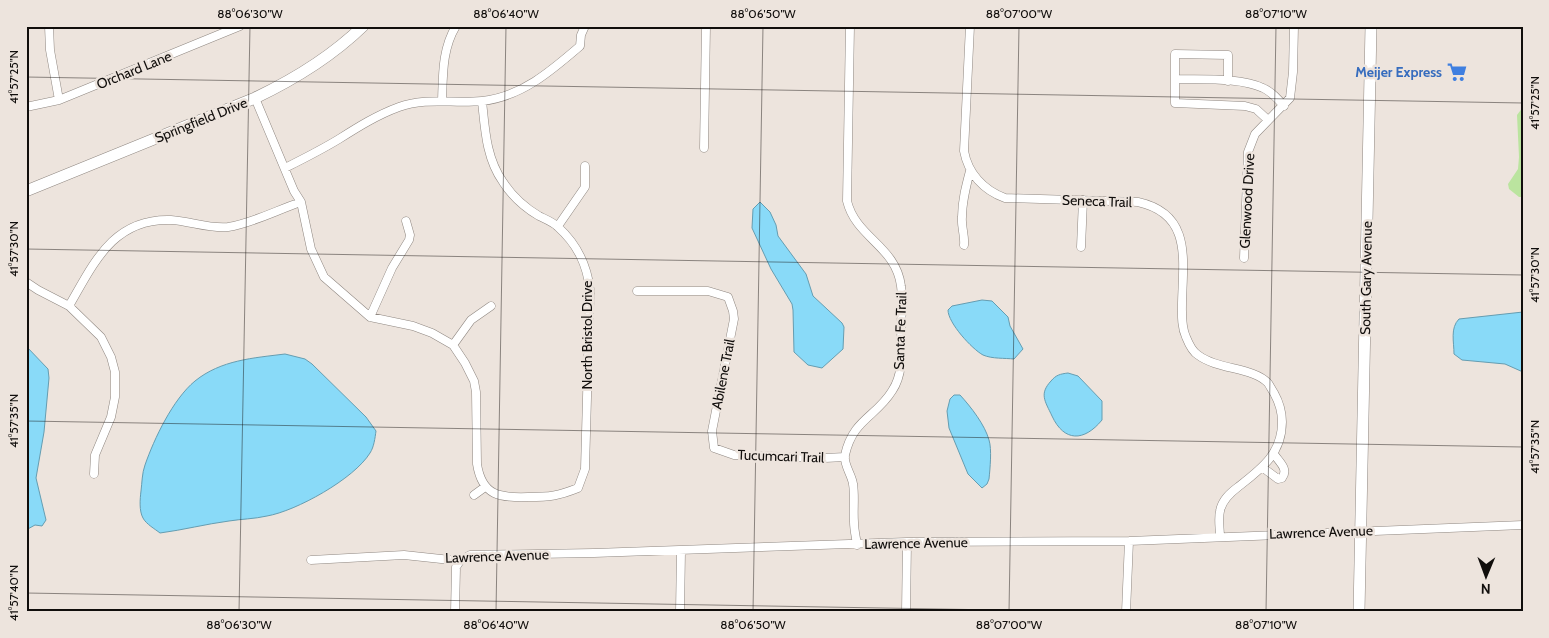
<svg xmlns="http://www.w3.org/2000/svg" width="1549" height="638" font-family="Cabin,sans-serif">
<rect width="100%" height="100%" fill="#ede4dd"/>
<!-- green -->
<path fill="#bbe49f" d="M1523,107V197H1519L1509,189L1508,184L1518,169L1519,157L1517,115Z"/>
<!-- water -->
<path fill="#89daf8" stroke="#659db1" d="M760,202L770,212L776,225L778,236L806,274L813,296L842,323L844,327L843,349L822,368L808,365L794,352L793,310L792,304L771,269L752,228L753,209Z
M982,300L992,301L1008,317L1010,326L1023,349L1014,359C1005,358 992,359 983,355C972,349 948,323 948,310L952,306Z
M1523,312V372L1505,364L1462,360L1454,354C1454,342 1450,328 1459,319Z
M26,346L48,369L49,378L44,432L36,478L46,520L42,526L35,525L26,530Z
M285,354L305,359L312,364L366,417L376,431C375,438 374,447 370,453C354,479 296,511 267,516C254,519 241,519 229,521C206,524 183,530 160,533C155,529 146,524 143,518C139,511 140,499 141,491C142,483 142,473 145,465C154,439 173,399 195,381C221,360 253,358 285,354Z
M1068,373L1078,376L1102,401V420C1084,442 1064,442 1052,416C1045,401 1039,394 1051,381C1056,375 1060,374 1068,373Z
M954,395H960C971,407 985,425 989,440C992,449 990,469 989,479L987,484L982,488L968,474L949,428L947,411L950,399Z"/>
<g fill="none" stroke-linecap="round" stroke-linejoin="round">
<defs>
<path id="street" d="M49,26L50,50L59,100
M850,26L847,201C856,238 896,246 901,286C903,299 902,312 901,324C901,346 905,372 892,391C876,417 853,419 845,455C843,464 852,475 853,484C855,496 853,510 854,522C854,530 856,537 857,545
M970,26L964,151C968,173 983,190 1005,198L1138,202C1192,214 1183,259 1182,303C1182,314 1181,326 1186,337C1188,342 1193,352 1198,355C1218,370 1253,367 1268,383C1270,386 1272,390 1274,393C1279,402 1282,411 1282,422C1282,454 1261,469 1238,487C1230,493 1222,500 1220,511C1218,519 1220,529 1220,537
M1175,79C1201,80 1240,77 1263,88C1272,92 1278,99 1284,106
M1228,81V55L1175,54V103L1245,106L1256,109L1268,120
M255,98L294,191L301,202L311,249L324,277L370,317L413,326L432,333L453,345L465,363L474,381L476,392L477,464C482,496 500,498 528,497C550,497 558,496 578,488L585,469L590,290C587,265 578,245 558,227C553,222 545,219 539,216C524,207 512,196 503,182C486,158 485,129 482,101
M442,101C443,75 442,49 456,26
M26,107L59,100L240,26
M704,148L706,26
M285,168C303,159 321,150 339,139C358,127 377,115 399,107C426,97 454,104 482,101C521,97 551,71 580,46L581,35L585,26
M558,226L585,187V166
M964,245C965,235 961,227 962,217C962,201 966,186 970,171
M1081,247L1083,200
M1244,258L1248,152L1255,134L1290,98L1293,72L1294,26
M26,282L38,290L69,306L101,337L111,357L115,372V397L111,417L95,455L94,474
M637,291H708L728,297L733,311L734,319L712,431L714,448L734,455L825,458L845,457
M69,306C94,263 113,218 171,220C190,221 209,229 228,227C253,223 277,210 301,202
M370,317L392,268L409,240L410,235L406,221
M453,345L471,320L491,306
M1262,467L1278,479L1282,478C1289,469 1279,462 1274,454
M474,495L485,487
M311,560L404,555L460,561L470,555L594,553L907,542L1129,541L1523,525
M455,612L456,567L460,561
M680,612L681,551
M906,612L907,542
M1126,612L1129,541"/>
<path id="secondary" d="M26,191L255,98C295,79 331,57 363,26
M1359,612L1371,26"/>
</defs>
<!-- street casing -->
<use href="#street" stroke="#8f8781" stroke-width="9"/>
<!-- secondary casing -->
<use href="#secondary" stroke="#8f8781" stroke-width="12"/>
<!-- street -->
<use href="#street" stroke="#fff" stroke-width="8"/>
<!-- secondary -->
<use href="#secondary" stroke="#fff" stroke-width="11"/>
</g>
<!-- ticks -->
<path fill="none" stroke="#110e0c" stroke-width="1" stroke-opacity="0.45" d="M26,77L1523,103M26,249L1523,275M26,421L1523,447M26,593L1110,612M239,612L250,26M496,612L506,26M753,612L763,26M1009,612L1019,26M1266,612L1276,26M1522,612L1523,594"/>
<!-- icons -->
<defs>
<symbol id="supermarket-bare" viewBox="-9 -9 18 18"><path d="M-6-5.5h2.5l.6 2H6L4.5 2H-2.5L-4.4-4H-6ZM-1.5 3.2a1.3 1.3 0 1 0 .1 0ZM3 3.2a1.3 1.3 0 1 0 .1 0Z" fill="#3f7fe0" stroke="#ede4dd" stroke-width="2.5" paint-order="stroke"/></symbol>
</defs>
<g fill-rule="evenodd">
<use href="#supermarket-bare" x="1443" y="58" width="28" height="28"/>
</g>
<g text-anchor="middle" stroke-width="5" stroke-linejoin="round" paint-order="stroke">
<!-- street labels -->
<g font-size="14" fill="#110e0c" stroke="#ede4dd">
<text transform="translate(134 70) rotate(-22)" y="5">Orchard Lane</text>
<text transform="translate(201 120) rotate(-22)" y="5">Springfield Drive</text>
<text transform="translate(1097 201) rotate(2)" y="5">Seneca Trail</text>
<text transform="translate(1247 201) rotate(-87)" y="5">Glenwood Drive</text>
<text transform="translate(1366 278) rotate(-89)" y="5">South Gary Avenue</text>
<text transform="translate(900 331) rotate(-88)" y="5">Santa Fe Trail</text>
<text transform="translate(587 335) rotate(-90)" y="5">North Bristol Drive</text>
<text transform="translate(723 374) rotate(-79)" y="5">Abilene Trail</text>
<text transform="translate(781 456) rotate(2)" y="5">Tucumcari Trail</text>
<text transform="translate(1321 532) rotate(-2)" y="5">Lawrence Avenue</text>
<text transform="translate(916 543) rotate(-1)" y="5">Lawrence Avenue</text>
<text transform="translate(497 556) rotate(-2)" y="5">Lawrence Avenue</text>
</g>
<!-- shop labels -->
<g font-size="14" font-weight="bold" fill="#366cbe" stroke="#ede4dd" text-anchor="end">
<text x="1442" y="77">Meijer Express</text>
</g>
</g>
<!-- border -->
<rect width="1549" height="638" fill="none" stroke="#ede4dd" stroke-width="55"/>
<!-- north arrow -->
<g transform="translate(1486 576) rotate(181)" stroke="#ede4dd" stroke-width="4" paint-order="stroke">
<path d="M0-4L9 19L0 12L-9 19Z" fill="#110e0c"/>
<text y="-8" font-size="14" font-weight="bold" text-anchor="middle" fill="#110e0c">N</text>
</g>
<rect x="28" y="28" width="1494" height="582" fill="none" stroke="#110e0c" stroke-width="2"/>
<g font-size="12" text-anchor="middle" fill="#110e0c">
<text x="250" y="18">88°06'30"W</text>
<text x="506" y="18">88°06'40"W</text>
<text x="763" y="18">88°06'50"W</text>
<text x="1019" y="18">88°07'00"W</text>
<text x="1276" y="18">88°07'10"W</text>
<text transform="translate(14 77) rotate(-90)" y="4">41°57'25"N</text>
<text transform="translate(1535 103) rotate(-90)" y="4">41°57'25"N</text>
<text transform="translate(14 249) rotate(-90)" y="4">41°57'30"N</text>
<text transform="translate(1535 275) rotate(-90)" y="4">41°57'30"N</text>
<text transform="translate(14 421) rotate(-90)" y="4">41°57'35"N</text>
<text transform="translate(1535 447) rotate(-90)" y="4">41°57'35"N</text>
<text transform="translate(14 593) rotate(-90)" y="4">41°57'40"N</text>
<text x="239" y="629">88°06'30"W</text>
<text x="496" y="629">88°06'40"W</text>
<text x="753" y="629">88°06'50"W</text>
<text x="1009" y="629">88°07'00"W</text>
<text x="1266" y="629">88°07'10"W</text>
</g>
</svg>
